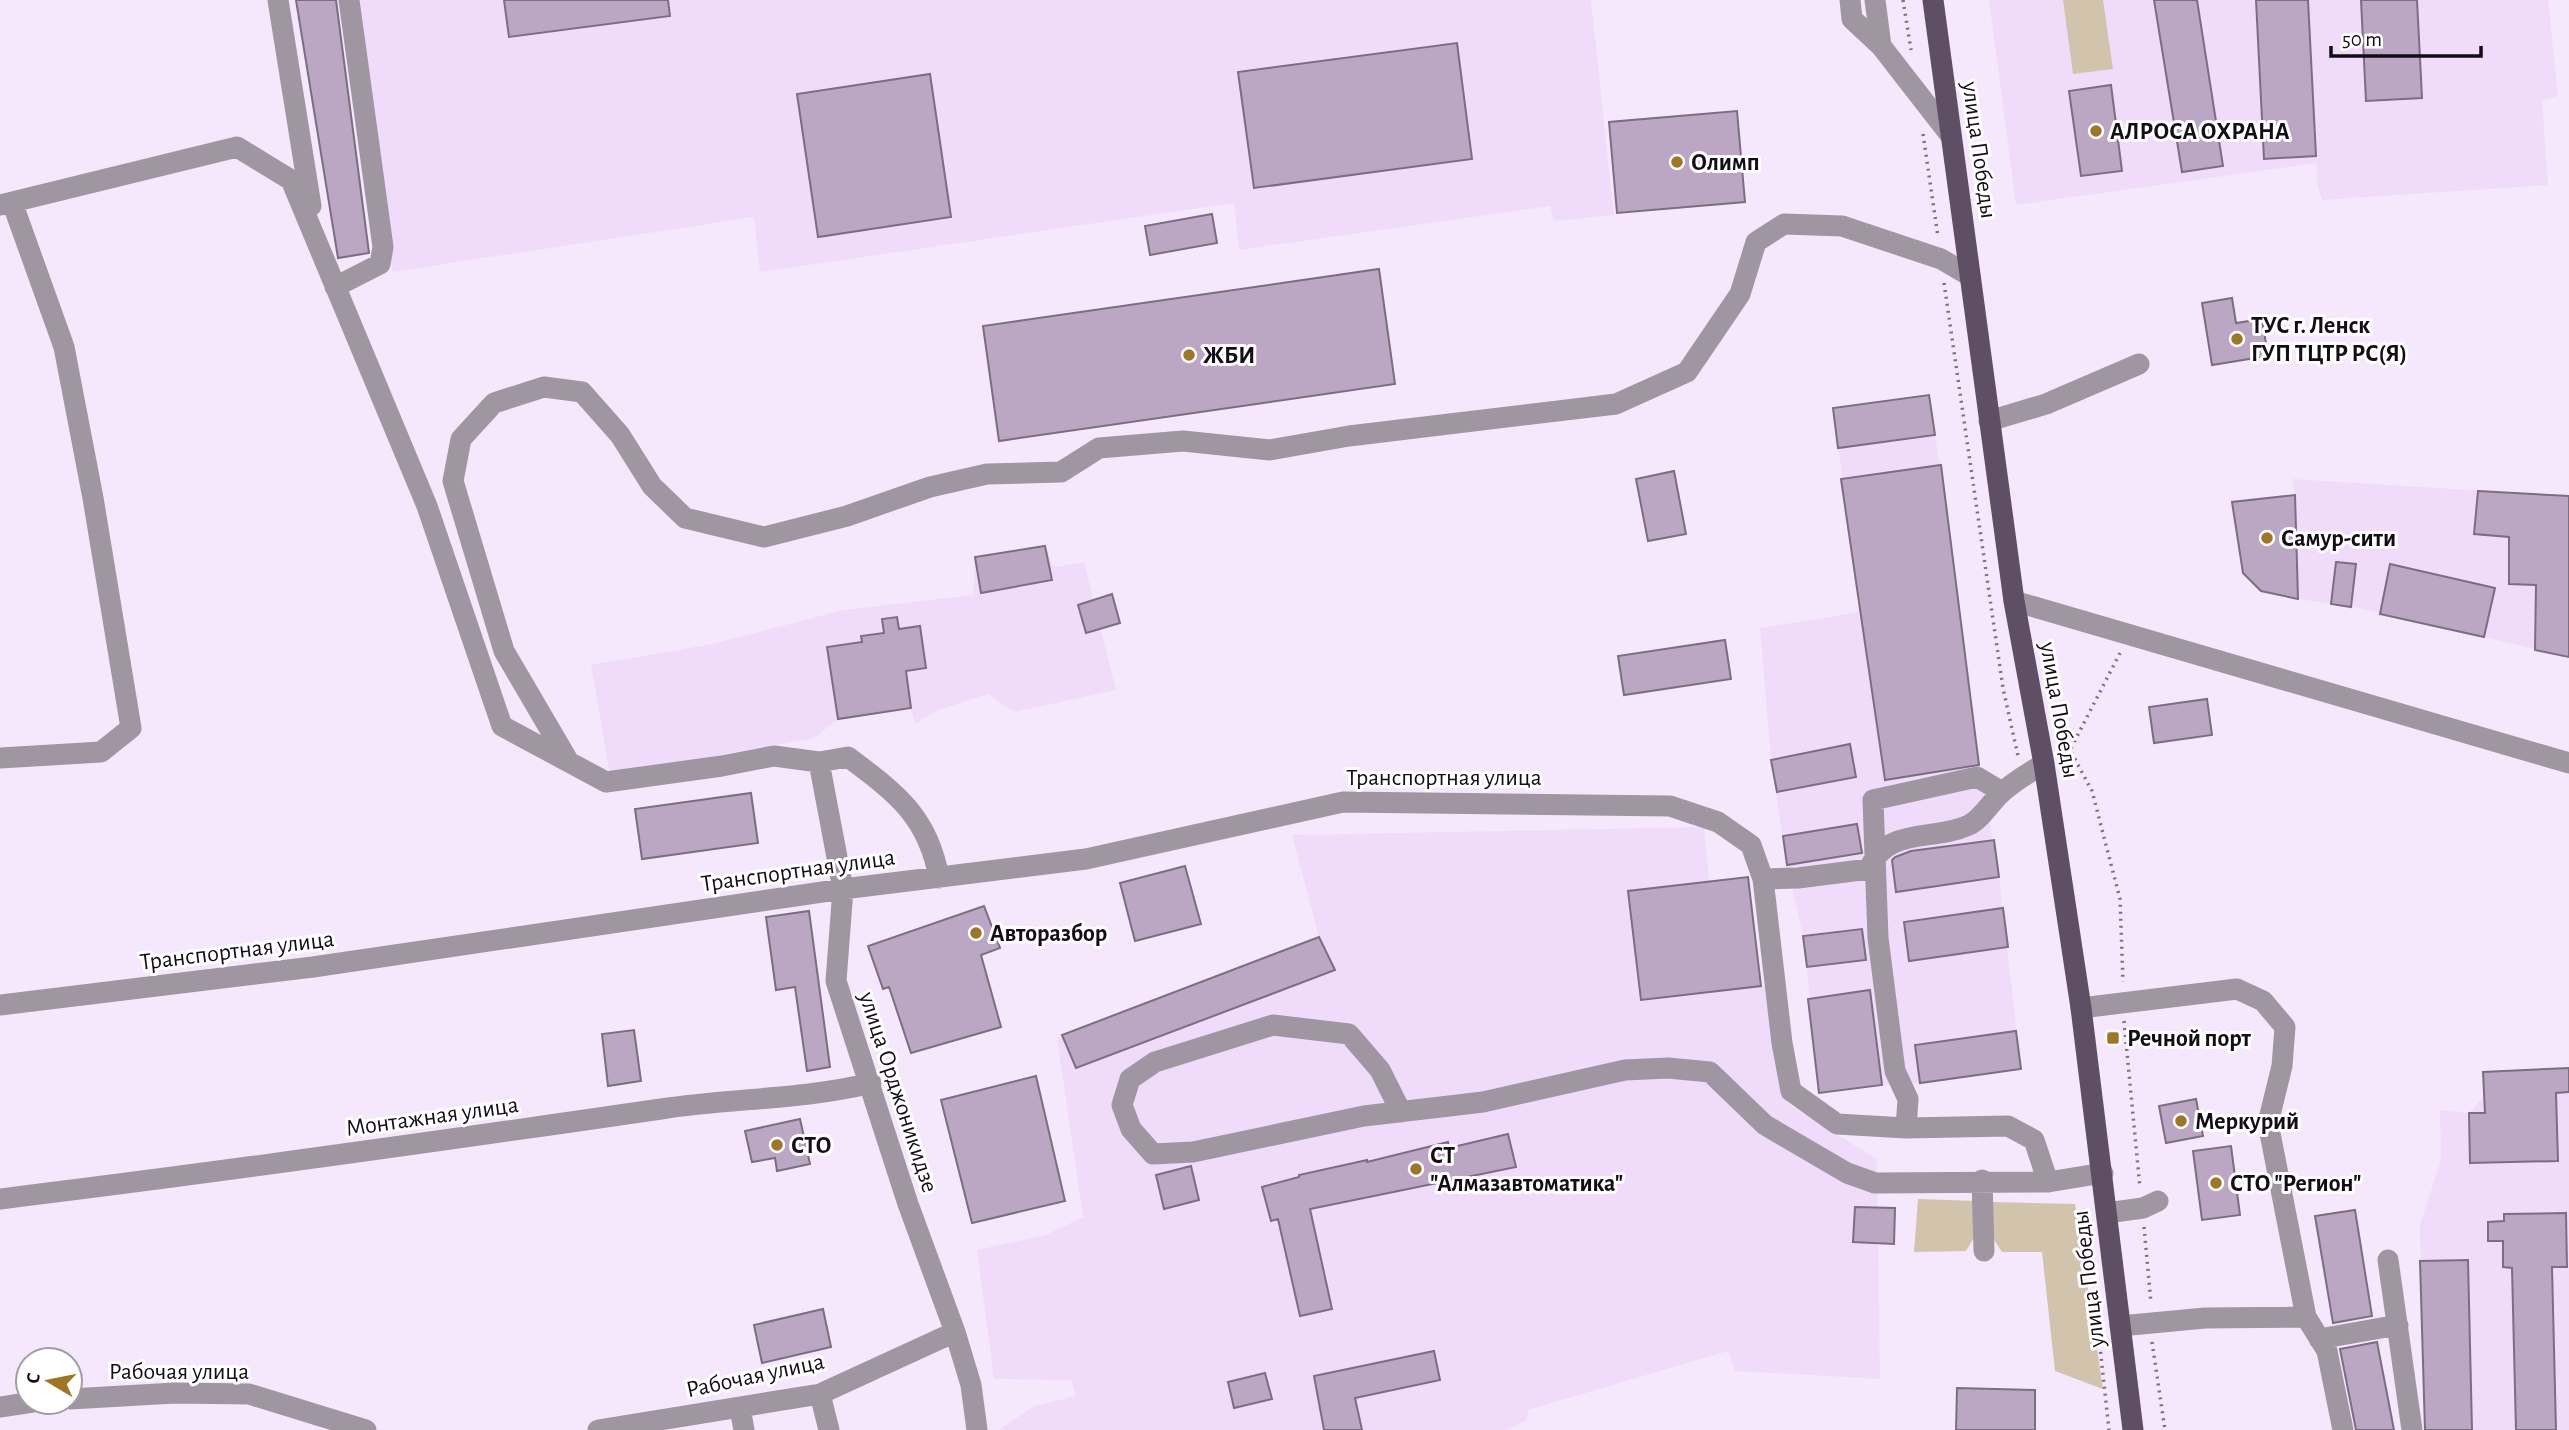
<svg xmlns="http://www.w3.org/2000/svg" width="2569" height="1430" font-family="'Alegreya Sans',sans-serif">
<rect width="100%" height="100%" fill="#f6e8fc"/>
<!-- built -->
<path fill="#f1dbfa" d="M360,0H1591L1614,215L1554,221L1550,206L1239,250L1234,203L760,272L754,217L392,272Z
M1989,0H2548L2558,96L2542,100L2548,185L2322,200L2317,183V163L2016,205Z
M1929,395L1946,505L1970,705L1999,877L2021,1069L1920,1083L1882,1085L1814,1035L1803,936L1787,865L1771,760L1760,628L1861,612L1833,408Z
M2292,479L2569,496V657L2359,608L2298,599L2295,495Z
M1045,546L1054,567L1084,562L1116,690L1014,712L988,694L936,711L915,724L911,708L838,719L814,738L610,775L591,665L712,644L843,610L973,595L975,557Z
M1704,827L1709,881L1748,877L1761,986H1772L1788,1104L1877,1159L1880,1379L1735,1371L1728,1351L1528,1410L1527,1420L1506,1430H999L1034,1406L1076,1396L1071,1380L994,1379L977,1250L1046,1235L1083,1217L1057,1038L1319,937L1292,835Z
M2569,1068V1430H2424L2420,1225L2441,1160L2440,1110L2469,1113L2484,1096L2483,1072Z"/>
<!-- green -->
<path fill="#d2c4ac" d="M2063,0H2103L2113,69L2073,74Z
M1918,1199L1977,1201L1978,1231L1966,1251L1914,1252Z
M1993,1202L2075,1204L2103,1389L2055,1371L2042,1252H2002L1989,1232Z"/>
<!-- building -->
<path fill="#bba7c3" stroke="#7c6d82" stroke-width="2" d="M296,0H336L369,253L338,258Z
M504,0H668L670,16L509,37Z
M2154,0H2197L2223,166L2182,172Z
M2256,0H2308L2316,156L2264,159Z
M2361,0H2417L2422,98L2366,101Z
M1457,43L1472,159L1254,188L1238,72Z
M930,74L951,217L818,237L797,94Z
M2111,85L2122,171L2081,176L2069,91Z
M1737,111L1745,202L1617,213L1609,122Z
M1212,214L1217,243L1150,255L1145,226Z
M1379,269L1395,384L999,441L983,326Z
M2232,298L2236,323L2262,319L2268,356L2212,365L2202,303Z
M1929,395L1935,435L1838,448L1833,408Z
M1941,465L1979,765L1885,780L1841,479Z
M1674,471L1686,534L1648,541L1636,479Z
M2478,491L2569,496V657L2535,650L2536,585L2509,584V537L2474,534Z
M2295,495L2298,599L2261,591L2243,573L2232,502Z
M1045,546L1052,580L981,593L975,557Z
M2336,562L2356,564L2351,607L2331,604Z
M2390,564L2495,588L2484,637L2380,614Z
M1112,594L1120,623L1086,633L1078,605Z
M897,617L899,629L920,626L926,668L906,671L911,708L838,719L827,647L862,642L861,636L884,633L882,619Z
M1725,640L1731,679L1624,695L1618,656Z
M2207,699L2212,735L2154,743L2149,707Z
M1850,744L1856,777L1777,792L1771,760Z
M751,793L758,843L642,859L635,809Z
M1857,824L1862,853L1787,865L1783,836Z
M1994,840L1999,877L1896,892L1892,860L1895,857L1911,851Z
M1185,866L1201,924L1135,941L1120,883Z
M1748,877L1761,986L1641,1000L1628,891Z
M984,906L1000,948L981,955L1001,1027L911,1053L889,987L883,989L868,946Z
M2003,908L2008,947L1909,961L1904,922Z
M809,911L830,1067L807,1071L795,987L776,990L766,917Z
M1862,929L1866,960L1807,967L1803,936Z
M1319,937L1335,970L1076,1068L1062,1035Z
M1870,990L1882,1085L1819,1093L1808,999Z
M634,1030L641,1081L608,1086L602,1034Z
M2016,1031L2021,1069L1920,1083L1915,1045Z
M2569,1068V1092L2556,1093L2558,1161L2470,1163L2469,1113H2485L2483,1072Z
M1036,1076L1065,1201L972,1223L941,1100Z
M2196,1099L2203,1136L2166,1143L2159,1106Z
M800,1119L810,1164L777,1171L775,1158L752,1162L745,1131Z
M1508,1134L1516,1167L1310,1209L1332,1309L1300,1316L1278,1219L1271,1221L1262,1187L1299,1177V1175L1367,1160V1162L1448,1142L1449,1148Z
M2231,1146L2240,1215L2202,1220L2193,1151Z
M1191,1166L1199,1200L1164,1209L1156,1175Z
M1855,1207L1895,1208L1894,1244L1853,1242Z
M2355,1210L2372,1316L2333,1323L2315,1216Z
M2566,1213L2567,1267H2552L2556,1430H2516L2512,1268L2503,1267V1241H2488V1222L2504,1221V1214Z
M2468,1260L2472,1430H2425L2420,1261Z
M823,1309L831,1347L762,1363L754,1325Z
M2377,1342L2394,1430H2356L2340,1349Z
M1434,1351L1440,1380L1355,1398L1362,1430H1324L1314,1376Z
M1265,1373L1272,1399L1234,1408L1228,1382Z
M1957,1388L2035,1390V1430H1956Z"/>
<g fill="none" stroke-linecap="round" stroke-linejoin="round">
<!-- path -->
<path stroke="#7c727f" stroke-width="3.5" stroke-dasharray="2 5" stroke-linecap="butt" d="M1903,0L1911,50
M1923,134L1938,237
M1944,283L2003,688L2018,756
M2120,653L2070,750L2092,791L2120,899L2123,982
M2124,1021L2140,1188
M2144,1227L2151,1303
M2099,1338L2109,1430
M2152,1342L2165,1430"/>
<!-- minor -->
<path stroke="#9f96a2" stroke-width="21" d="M278,0L311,206
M1850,0L1852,19L1881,46L1951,136
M1875,0L1881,46
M0,205L237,147L291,180L427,506L502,726L606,782L722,766L774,756L819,762L848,757C896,793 928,816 939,878
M335,287L380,264L383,247L349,0
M1989,421L2046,404L2139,364
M2014,601L2569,763
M0,758L101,752L131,728L93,498L64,347L12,202
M569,762L504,651L453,481L461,439L494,403L544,387L582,392L620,435L652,486L685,518L764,537L847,516L930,487L987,474L1061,472L1099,448L1183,441L1270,450L1349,436L1616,404L1687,372L1740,294L1756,242L1784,224L1842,226L1941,259L1970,276
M819,762L843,889L836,981L908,1204L955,1332L971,1385L977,1430
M1763,879L1798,878L1869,869C1888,826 1932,842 1969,825C1980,820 1990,804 1999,795C2013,782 2028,773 2044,764
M0,1005L313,967L843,889L1086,859L1343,802L1670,806L1718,822L1751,845L1763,879L1782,1043L1791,1091L1837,1124L1906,1128L2008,1126L2034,1140L2048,1182
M2081,1008L2237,989L2263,1001L2285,1027L2282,1066L2268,1123L2306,1317
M1401,1112L1380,1070L1349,1034L1273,1025L1155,1062L1130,1079L1122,1105L1131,1129L1153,1154L1193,1152L1364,1116L1483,1102L1625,1070L1668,1068L1710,1072L1765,1125L1847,1173L1875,1183L2048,1182L2103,1173
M1906,1128L1908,1099L1895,1071L1878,938L1873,800L1977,777L2002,792
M1982,1180L1984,1251
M0,1199C221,1172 441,1141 661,1109C731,1098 802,1100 871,1083
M2107,1213L2143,1208L2158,1201
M2388,1260L2412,1430
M2120,1326L2205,1318L2306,1317L2327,1351L2343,1430
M2319,1339L2398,1325
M820,1394L829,1430
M70,1399L175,1393L249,1394L366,1430
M0,1407L33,1402
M740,1408L744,1430
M598,1430L820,1394L955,1332"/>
<!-- major -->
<path stroke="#5e4f64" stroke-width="21" d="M1933,0L2014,601L2044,764L2081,1008L2133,1430"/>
</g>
<!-- markers -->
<g fill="#9e7624" stroke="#fff" stroke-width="2.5">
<circle cx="2096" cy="131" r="7"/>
<circle cx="1677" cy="162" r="7"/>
<circle cx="2237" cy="339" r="7"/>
<circle cx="1189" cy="355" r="7"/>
<circle cx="2267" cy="538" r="7"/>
<circle cx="976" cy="933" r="7"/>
<rect x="2106" y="1031" width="14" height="14" rx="3.5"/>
<circle cx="2181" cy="1121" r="7"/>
<circle cx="777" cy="1145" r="7"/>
<circle cx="1416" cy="1169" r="7"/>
<circle cx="2216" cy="1183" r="7"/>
</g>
<g text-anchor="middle" stroke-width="6" stroke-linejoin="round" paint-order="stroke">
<!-- poi labels -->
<g font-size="24" font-weight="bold" fill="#130d15" stroke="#fff" text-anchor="start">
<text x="2110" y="139">АЛРОСА ОХРАНА</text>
<text x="1691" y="170">Олимп</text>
<text x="2251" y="333">ТУС г. Ленск<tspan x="2251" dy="28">ГУП ТЦТР РС(Я)</tspan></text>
<text x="1203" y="363">ЖБИ</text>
<text x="2281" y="546">Самур-сити</text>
<text x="990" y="941">Авторазбор</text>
<text x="2127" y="1046">Речной порт</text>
<text x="2195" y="1129">Меркурий</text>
<text x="791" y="1153">СТО</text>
<text x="1430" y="1163">СТ<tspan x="1430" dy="28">"Алмазавтоматика"</tspan></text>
<text x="2230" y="1191">СТО "Регион"</text>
</g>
<!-- street labels -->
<g font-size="24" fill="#130d15" stroke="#fff">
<text transform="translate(1980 150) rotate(82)" y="8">улица Победы</text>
<text transform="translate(2060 710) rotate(80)" y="8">улица Победы</text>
<text x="1444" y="785">Транспортная улица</text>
<text transform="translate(798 870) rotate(-8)" y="8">Транспортная улица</text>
<text transform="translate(237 950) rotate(-7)" y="8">Транспортная улица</text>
<text transform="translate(899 1092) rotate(72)" y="8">улица Орджоникидзе</text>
<text transform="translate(432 1116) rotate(-8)" y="8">Монтажная улица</text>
<text transform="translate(2088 1279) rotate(-97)" y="8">улица Победы</text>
<text x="179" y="1379">Рабочая улица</text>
<text transform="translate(755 1375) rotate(-12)" y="8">Рабочая улица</text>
</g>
</g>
<!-- north arrow -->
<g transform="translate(49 1381) rotate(280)"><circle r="33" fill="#ffffff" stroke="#a19ea1" stroke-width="2"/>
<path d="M0-5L12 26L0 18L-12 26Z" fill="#9e7624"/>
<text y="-10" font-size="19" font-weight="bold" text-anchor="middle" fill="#130d15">С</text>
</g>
<!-- scale -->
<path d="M2331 46v10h150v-10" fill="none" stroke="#130d15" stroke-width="3.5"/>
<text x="2342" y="46" font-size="21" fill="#130d15" stroke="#ffffff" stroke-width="5" paint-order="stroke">50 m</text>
</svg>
